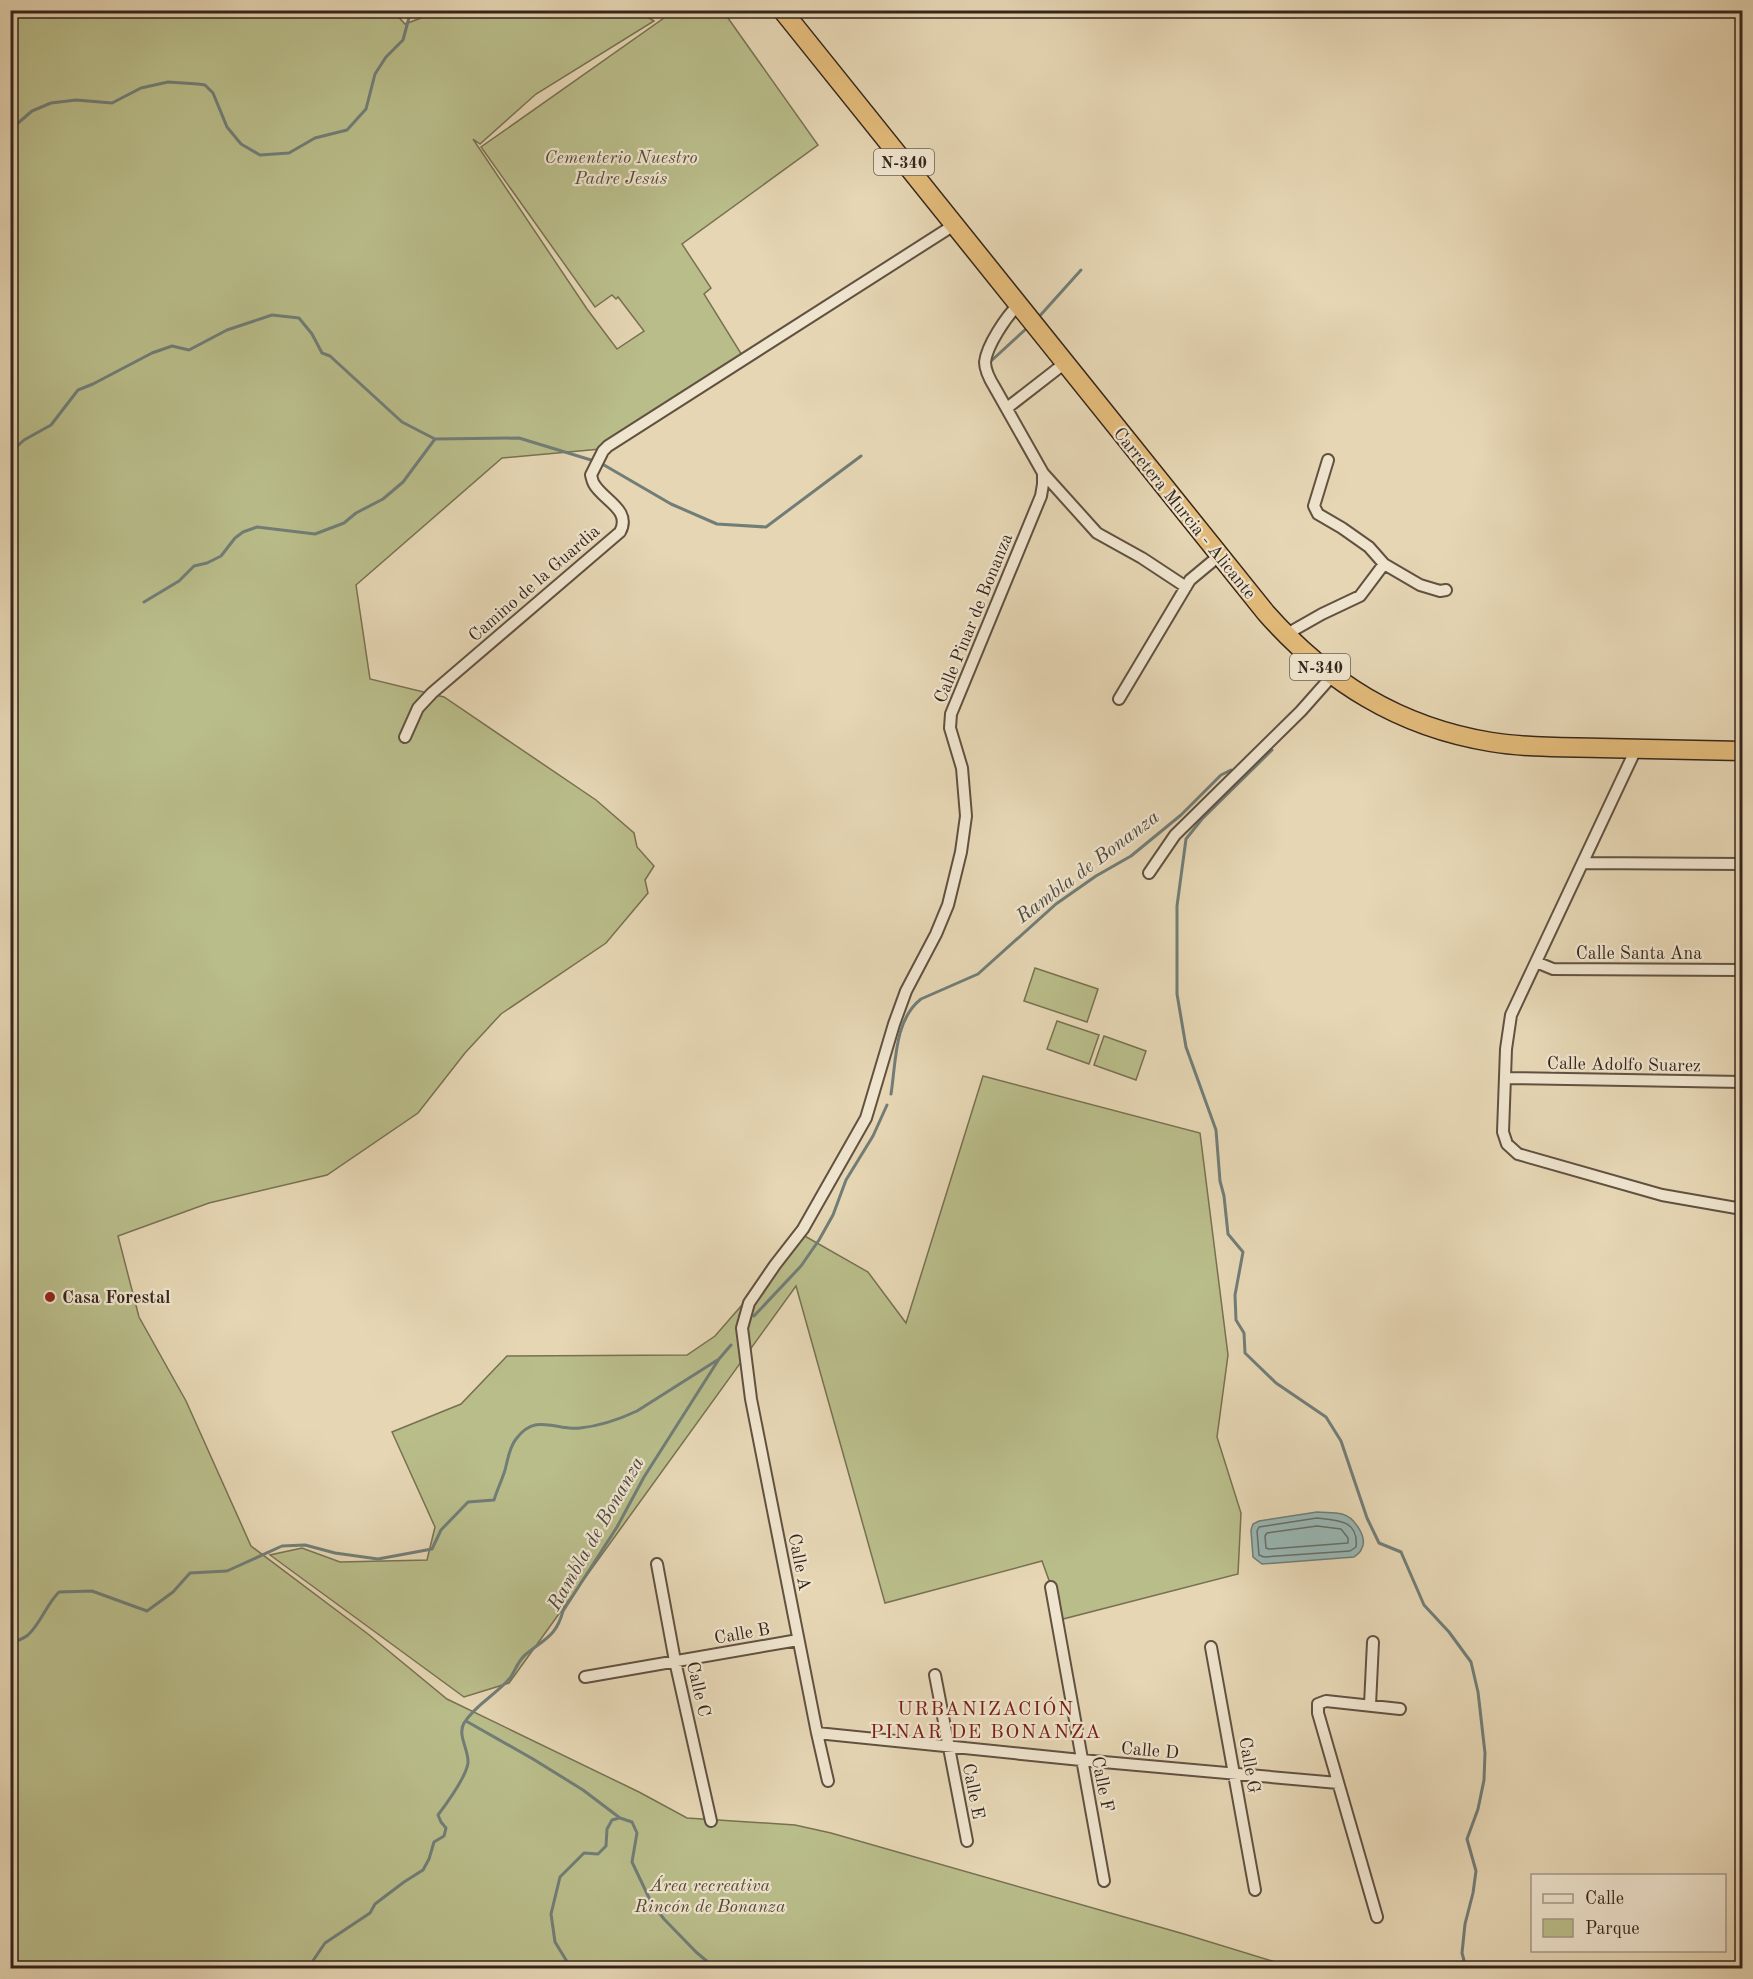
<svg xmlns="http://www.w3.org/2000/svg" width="1753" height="1979" font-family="'Old Standard TT',serif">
<rect width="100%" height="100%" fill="#e6d6b4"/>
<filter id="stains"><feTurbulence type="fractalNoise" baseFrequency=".00333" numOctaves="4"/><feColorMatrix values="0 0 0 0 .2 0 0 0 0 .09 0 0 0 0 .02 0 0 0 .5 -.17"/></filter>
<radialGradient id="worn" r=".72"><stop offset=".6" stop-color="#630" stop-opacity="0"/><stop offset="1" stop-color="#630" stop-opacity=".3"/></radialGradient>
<!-- green -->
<path fill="#b9bd8a" stroke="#777152" stroke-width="1.5" d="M392,10L405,24L442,10L638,11L654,21L536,94L480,144L473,139L587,309L617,349L644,331L618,297L616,299L612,295L595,307L481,147L674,11H723L818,145L682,244L711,288L704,294L745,360L601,449L502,458L356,585L370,679L444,697L596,800L634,833L637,847L654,866L645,880L648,893L606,943L501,1014L465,1053L418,1113L327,1175L209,1203L118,1236L139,1317L186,1401L251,1546L368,1634L447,1699L639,1792L687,1818L795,1825L831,1833L1184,1934L1295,1968H11V11Z
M1035,968L1098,989L1087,1022L1024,1001Z
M1057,1021L1099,1035L1089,1064L1047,1049Z
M1104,1036L1146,1051L1136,1080L1094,1065Z
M983,1076L1200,1133L1228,1355L1217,1437L1241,1513L1238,1574L1063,1619L1042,1561L885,1603L796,1286L509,1683L464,1697L270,1555L302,1548L340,1562L427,1560L435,1527L392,1432L461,1404L507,1356L687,1355L715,1336L803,1235L868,1272L906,1323Z"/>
<!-- water -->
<path fill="#99b7b5" stroke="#717d77" stroke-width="1.5" d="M1317,1512C1325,1513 1334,1512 1342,1514C1354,1517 1369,1538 1361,1550C1360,1553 1356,1555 1354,1557L1262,1564L1253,1557L1251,1530L1253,1524L1259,1521Z"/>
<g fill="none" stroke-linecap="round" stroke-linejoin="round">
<!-- shore -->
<path stroke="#676e68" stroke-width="1.5" d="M1317,1518C1337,1520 1359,1520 1356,1547L1350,1551L1264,1557L1259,1555L1257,1531L1259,1527Z
M1317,1526L1341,1529L1348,1538V1543L1269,1549L1266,1548L1265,1536L1267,1533Z"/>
<!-- stream -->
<path stroke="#717d77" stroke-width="3" d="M10,130L32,111L51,103L76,100L112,103L141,88L168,82L198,84L205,85L213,93L227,127L241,144L260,155L289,153L315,138L347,130L366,109L375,74L386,57L403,40L411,10
M1037,319L1081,270
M991,361L1027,328
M10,453L24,440L51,425L78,390L93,384L152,353L172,346L189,350L227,330L272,315L299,318L312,334L322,353L330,356L402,422L435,439L519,438L591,460
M604,465L671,504L717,524L766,527L861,456
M144,602L179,581L194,566L207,563L221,556L235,538L243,532L257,527L315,534L344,523L356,513L383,499L403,482L435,439
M1272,750L1202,819L1186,839L1177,906V994L1186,1047L1216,1130L1220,1181L1224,1196L1228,1234L1243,1252L1235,1295L1236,1320L1244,1333L1245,1353L1276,1383L1326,1417L1341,1441L1367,1518L1379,1543L1401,1552L1424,1605L1449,1632L1471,1662L1478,1692L1485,1753L1484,1780L1478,1809L1467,1839L1476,1871L1473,1893L1465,1924L1462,1953L1466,1968
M891,1094C896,1063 894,1020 921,999L978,974L1056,904L1096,876L1131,856L1181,815L1221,775L1231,770
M754,1316L801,1266L819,1240L833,1215L846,1180L873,1136L887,1105
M10,1644C16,1641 23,1639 28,1635C41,1623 46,1605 59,1592L92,1591L147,1611L173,1592L190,1573L227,1571L282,1546L305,1545L335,1553L378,1559L432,1549L441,1530L468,1502L494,1500C497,1490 502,1480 505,1470C508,1459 509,1448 516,1439C536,1412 556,1431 580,1428C599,1426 620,1419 637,1411L719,1359
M466,1721L533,1759L583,1790L620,1818L632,1822L637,1833L632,1862L651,1902L664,1919L696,1952L715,1968
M308,1968L325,1943L370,1913L375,1904L404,1882L423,1870L429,1859L434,1842L444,1836L446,1828L441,1822L438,1815C447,1803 466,1777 468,1763C469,1750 457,1735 464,1723C476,1704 496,1695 510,1678C515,1671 518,1661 525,1655C544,1639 556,1637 563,1611L617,1527L644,1477L719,1359L731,1345
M571,1968L555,1942L551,1914L560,1877L584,1853L598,1854L606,1846L607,1829L612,1820L619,1818"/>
<defs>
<path id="minor" d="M1007,408L1065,363
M1328,460L1314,506L1318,514L1342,528L1369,547L1384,564L1420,585L1440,591L1446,590
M1043,473L1097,533L1142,558L1186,587
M1285,635L1322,614L1360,596L1384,564
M1119,699L1190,580L1220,555
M405,737L418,708L432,693L620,532C632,510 603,500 594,484C592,481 592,478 591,475L603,451L608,446L954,225
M1636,749L1511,1015L1506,1049L1503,1132L1507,1144L1518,1154L1662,1195L1742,1209
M1583,863L1742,864
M1149,873L1175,835L1301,711L1332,676
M1536,962L1553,969L1742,970
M1505,1078L1742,1082
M657,1564L675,1661L711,1821
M1051,1587L1104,1881
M1211,1647L1255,1890
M935,1675L967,1841
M585,1677L798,1640
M1370,1705L1373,1642
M817,1733L1081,1760L1338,1783
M828,1781L817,1733L751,1399L742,1328L749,1303L775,1265L803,1229L866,1118L894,1024L906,991L936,934L948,905L961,852L966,816L962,768L950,728L951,714L1041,496L1043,484V473L995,388C990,380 985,371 985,362C987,345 1006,317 1018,305
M1377,1917L1318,1713V1704L1326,1701L1400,1709"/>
<path id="trunk" d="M782,10L1266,613C1327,682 1399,727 1491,742C1527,748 1565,747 1601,748C1648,749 1695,750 1742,751"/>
</defs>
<!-- minor casing -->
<use href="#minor" stroke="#615141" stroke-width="14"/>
<!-- trunk casing -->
<use href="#trunk" stroke="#35251b" stroke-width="21"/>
<!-- minor -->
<use href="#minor" stroke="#efe4ce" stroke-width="10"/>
<!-- trunk -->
<use href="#trunk" stroke="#e3bb7a" stroke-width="18"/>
</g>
<!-- markers -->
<circle fill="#8f2418" stroke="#efe4ce" stroke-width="2" cx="50" cy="1297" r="6"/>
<g text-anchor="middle" stroke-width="4.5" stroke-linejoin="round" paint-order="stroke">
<!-- shield labels -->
<g fill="#efe4ce" stroke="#6d5e51" stroke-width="1.5">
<rect x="874" y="149" width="60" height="26" rx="4.5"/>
<rect x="1290" y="654" width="60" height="26" rx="4.5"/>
</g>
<g font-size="16" font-weight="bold" fill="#35251b">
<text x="904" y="168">N-340</text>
<text x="1320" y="673">N-340</text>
</g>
<!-- park labels -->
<g font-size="18" font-style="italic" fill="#564b37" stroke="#efe4ce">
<text x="621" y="163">Cementerio Nuestro<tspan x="621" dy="21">Padre Jesús</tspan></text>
<text x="710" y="1891">Área recreativa<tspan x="710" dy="21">Rincón de Bonanza</tspan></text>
</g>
<!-- street labels -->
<g font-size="18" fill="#35251b" stroke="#efe4ce">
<text transform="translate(1185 513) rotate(51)" y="6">Carretera Murcia - Alicante</text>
<text transform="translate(534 583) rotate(-41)" y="6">Camino de la Guardia</text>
<text transform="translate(973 618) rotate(-68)" y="6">Calle Pinar de Bonanza</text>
<text x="1639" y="959">Calle Santa Ana</text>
<text transform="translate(1624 1064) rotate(1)" y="6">Calle Adolfo Suarez</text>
<text transform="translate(800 1562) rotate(79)" y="6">Calle A</text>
<text transform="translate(742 1633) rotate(-10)" y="6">Calle B</text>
<text transform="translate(699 1689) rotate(77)" y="6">Calle C</text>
<text transform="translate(1150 1750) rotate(5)" y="6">Calle D</text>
<text transform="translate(1250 1765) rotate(80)" y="6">Calle G</text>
<text transform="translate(1103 1784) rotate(79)" y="6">Calle F</text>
<text transform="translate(974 1791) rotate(79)" y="6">Calle E</text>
</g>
<!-- poi labels -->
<g font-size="18" font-weight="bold" fill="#35251b" stroke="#efe4ce" text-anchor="start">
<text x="62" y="1303">Casa Forestal</text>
</g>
<!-- water labels -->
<g font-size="20" font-style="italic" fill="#4e4a42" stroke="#efe4ce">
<text transform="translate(1087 866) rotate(-37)" y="7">Rambla de Bonanza</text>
<text transform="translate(595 1533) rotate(-60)" y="7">Rambla de Bonanza</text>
</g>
<!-- neighbourhood labels -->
<g font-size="20" letter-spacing="1.5" fill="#7a1f14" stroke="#efe4ce">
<text x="986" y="1715">URBANIZACIÓN<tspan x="986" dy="23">PINAR DE BONANZA</tspan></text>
</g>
</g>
<!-- margin -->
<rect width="1753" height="1979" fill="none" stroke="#e6d6b4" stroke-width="36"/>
<rect x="12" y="12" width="1729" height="1955" fill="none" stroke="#35251b" stroke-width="3"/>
<rect x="18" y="18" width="1717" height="1943" fill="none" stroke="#35251b" stroke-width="1.5"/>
<!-- legend -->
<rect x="1531" y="1874" width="195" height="78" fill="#efe4ce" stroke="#a59886" stroke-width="1.5"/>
<rect x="1543" y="1894" width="30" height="9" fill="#efe4ce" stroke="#a59886" stroke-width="1.5"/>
<text x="1585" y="1904" font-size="18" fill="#35251b">Calle</text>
<rect x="1543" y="1919" width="30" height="18" fill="#b9bd8a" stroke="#a59886" stroke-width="1.5"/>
<text x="1585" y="1934" font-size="18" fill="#35251b">Parque</text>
<rect width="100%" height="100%" filter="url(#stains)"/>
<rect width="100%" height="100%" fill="url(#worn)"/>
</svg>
